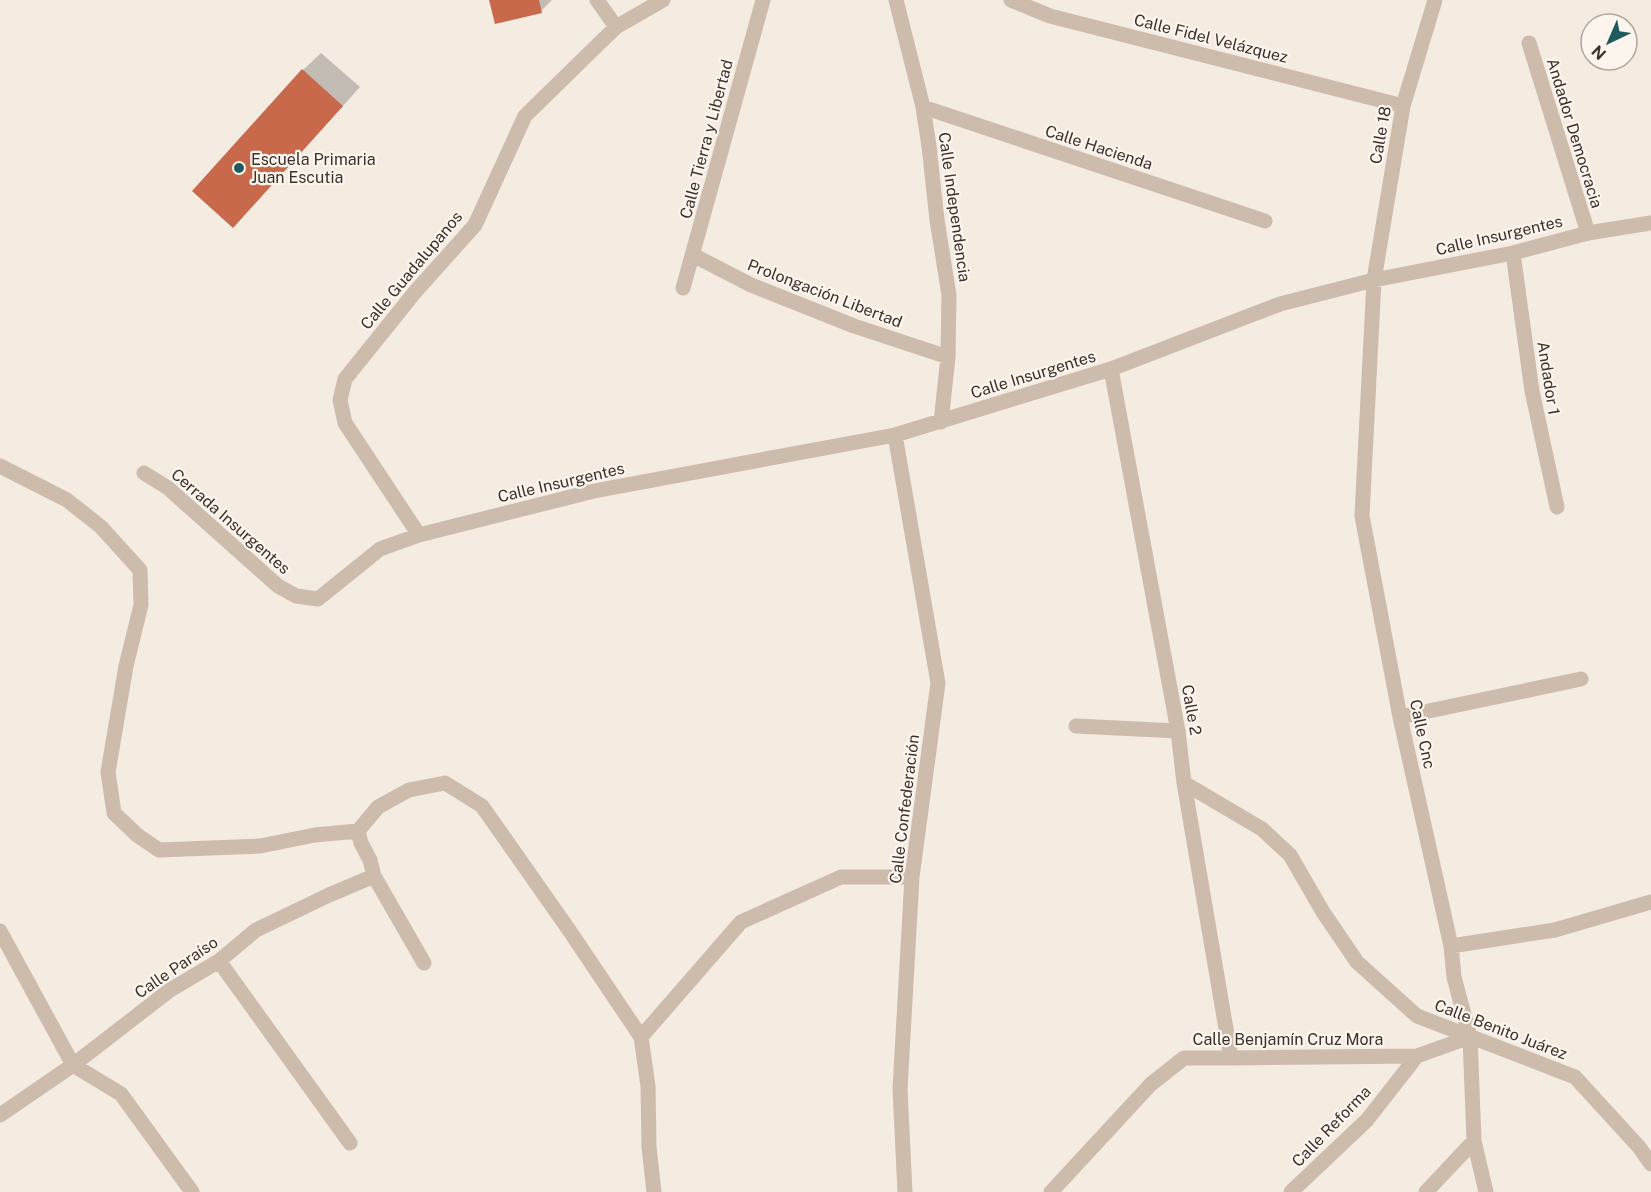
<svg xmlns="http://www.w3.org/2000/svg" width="1651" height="1192" font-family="'Public Sans',sans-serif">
<rect width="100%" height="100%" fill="#f4ebe1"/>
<!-- shadow -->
<path fill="#0003" d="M490,0H552L541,11Z
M321,53L360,87L251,208L303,70Z"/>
<!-- building -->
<path fill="#c8694b" d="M489,0H539L542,13L495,24Z
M302,69L343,106L233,228L192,191Z"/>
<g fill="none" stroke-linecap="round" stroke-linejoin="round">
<!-- service -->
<path stroke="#cdbbac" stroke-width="15" d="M1076,726L1178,731"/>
<!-- pedestrian -->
<path stroke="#cdbbac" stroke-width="15" d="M1529,43L1588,233"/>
<!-- minor -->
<path stroke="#cdbbac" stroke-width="15" d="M597,0L616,27
M896,0L923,107L929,146L937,220L949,295L948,357L941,422
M1011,0L1050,16L1403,106
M1435,0L1403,106L1374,280L1362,516L1400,717L1451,946L1454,977L1470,1037L1474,1141L1486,1192
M923,107L1265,221
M1513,253L1532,391L1557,507
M693,255L751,285L854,326L948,357
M683,288L763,0
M1111,369L1178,731L1184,783L1231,1058
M895,435L938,683L912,877L900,1089L905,1192
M0,466L67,500L101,527L140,570L141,605L126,666L108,772L114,813L137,835L159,850L260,846L315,835L358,831L378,807L409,790L445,783L482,806L569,930L641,1037L648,1086L649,1147L654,1192
M144,473L168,488L278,586L296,596L318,599L380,549L419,535L594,491L895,435L1111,369L1280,304L1374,280L1513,253L1588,233L1651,223
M419,535L345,423L340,400L345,379L415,292L475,225L525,116L616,27L663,0
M1400,717L1581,679
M1184,783L1262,829L1290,855L1323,912L1357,962L1417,1016L1575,1077L1639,1147L1651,1164
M358,831L361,843L370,860L374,876L424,963
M0,931L73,1065L121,1094L192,1192
M1451,946L1555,930L1651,902
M219,961L350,1143
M641,1037L741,922L841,877H912
M0,1115L73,1065L170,990L219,961L256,930L329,895L374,876
M1051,1192L1151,1084L1184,1058H1231L1417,1056L1470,1037
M1291,1192L1367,1120L1417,1056
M1426,1192L1474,1141"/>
</g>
<!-- markers -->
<circle fill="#1f5a5e" stroke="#fbf5ee" stroke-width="2" cx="239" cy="168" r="6"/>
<g text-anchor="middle" stroke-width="4.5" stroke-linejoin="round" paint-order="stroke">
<!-- street labels -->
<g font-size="16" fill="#3b302b" stroke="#fbf5ee">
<text transform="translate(1211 38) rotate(14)" y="6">Calle Fidel Velázquez</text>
<text transform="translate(1575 133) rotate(73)" y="6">Andador Democracia</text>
<text transform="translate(1380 135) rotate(-80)" y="6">Calle 18</text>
<text transform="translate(706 139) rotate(-75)" y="6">Calle Tierra y Libertad</text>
<text transform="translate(1099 147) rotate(18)" y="6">Calle Hacienda</text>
<text transform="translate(955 207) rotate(82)" y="6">Calle Independencia</text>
<text transform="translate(1499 235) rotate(-13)" y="6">Calle Insurgentes</text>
<text transform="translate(411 270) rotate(-50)" y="6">Calle Guadalupanos</text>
<text transform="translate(825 293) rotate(21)" y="6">Prolongación Libertad</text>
<text transform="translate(1033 374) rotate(-17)" y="6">Calle Insurgentes</text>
<text transform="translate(1549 378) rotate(81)" y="6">Andador 1</text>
<text transform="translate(561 482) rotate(-13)" y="6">Calle Insurgentes</text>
<text transform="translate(231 521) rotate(41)" y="6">Cerrada Insurgentes</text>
<text transform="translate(1192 710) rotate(80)" y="6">Calle 2</text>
<text transform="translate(1423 734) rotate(78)" y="6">Calle Cnc</text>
<text transform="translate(904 809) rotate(-83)" y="6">Calle Confederación</text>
<text transform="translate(176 967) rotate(-34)" y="6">Calle Paraíso</text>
<text transform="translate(1501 1029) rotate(21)" y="6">Calle Benito Juárez</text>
<text x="1288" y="1045">Calle Benjamín Cruz Mora</text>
<text transform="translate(1331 1126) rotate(-46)" y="6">Calle Reforma</text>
</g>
<!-- poi labels -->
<g font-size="16" fill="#3b302b" stroke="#fbf5ee" text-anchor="start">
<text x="251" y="165">Escuela Primaria<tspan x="251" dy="18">Juan Escutia</tspan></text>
</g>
</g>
<!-- north arrow -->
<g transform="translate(1609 42) rotate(224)"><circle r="28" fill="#fbf5ee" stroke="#aea6a0" stroke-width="1.5"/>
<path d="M0-4.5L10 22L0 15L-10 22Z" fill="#1f5a5e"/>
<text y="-9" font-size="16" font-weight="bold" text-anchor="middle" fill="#3b302b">N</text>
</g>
</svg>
